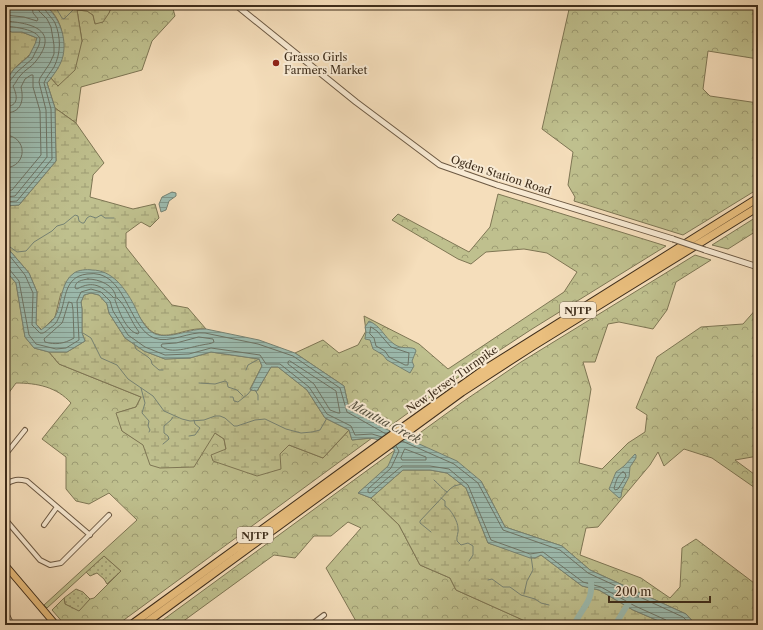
<svg xmlns="http://www.w3.org/2000/svg" width="763" height="630" font-family="'Libre Caslon Text',serif">
<defs>
<pattern id="grass-dots" width="8" height="8" patternUnits="userSpaceOnUse"><rect width="8" height="8" fill="#bfc08e"/><path d="M2 2h.1M6 6h.1" fill="none" stroke="#9d9c73" stroke-width="1.8" stroke-linecap="round"/></pattern>
<pattern id="forest-crowns" width="20" height="18" patternUnits="userSpaceOnUse"><rect width="20" height="18" fill="#bfc08e"/><path d="M2 6a3 3 0 1 1 6 0M12 15a3 3 0 1 1 6 0" fill="none" stroke="#9d9c73"/></pattern>
<pattern id="wetland-marsh" width="20" height="14" patternUnits="userSpaceOnUse"><rect width="20" height="14" fill="#bfc08e"/><path d="M1 5h8M5 5V1M11 12h8M15 12V8" fill="none" stroke="#9d9c73"/></pattern>
<pattern id="water-rules" width="6" height="5" patternUnits="userSpaceOnUse"><rect width="6" height="5" fill="#9cbcb0"/><path d="M0 2.5h6" fill="none" stroke="#81998e"/></pattern>
</defs>
<rect width="100%" height="100%" fill="#f5debb"/>
<filter id="stains"><feTurbulence type="fractalNoise" baseFrequency=".005" numOctaves="4"/><feColorMatrix values="0 0 0 0 .2 0 0 0 0 .09 0 0 0 0 .02 0 0 0 .5 -.17"/></filter>
<radialGradient id="worn" r=".72"><stop offset=".6" stop-color="#630" stop-opacity="0"/><stop offset="1" stop-color="#630" stop-opacity=".3"/></radialGradient>
<!-- grass -->
<path fill="url(#grass-dots)" stroke="#7e7654" d="M104,556L121,571L107,584L104,579L97,573L90,576L86,572Z
M76,589L83,592L90,599L79,612L65,604L64,598Z"/>
<!-- forest -->
<path fill="url(#forest-crowns)" stroke="#7e7654" d="M112,5H172L175,16L152,41L142,70L81,87L76,123L55,108L47,83L51,78L58,86L82,41L77,10L87,11L93,15L95,23L109,13Z
M570,5H758V59L708,51L703,89L710,96L758,103V189L683,235L574,201L575,197L568,185L573,152L542,129Z
M498,194L666,246L532,329L448,384L386,429L349,409L344,386L295,353L323,340L339,353L358,345L366,331L364,316L419,344L448,369L564,292L577,272L547,253L524,249L486,252L471,264L458,259L392,220L398,214L469,252L490,227Z
M758,216V230L728,249L712,245Z
M695,255L711,260L676,282L667,310L653,329L619,322L608,324L595,362H583L591,389L579,463L602,469L628,443L645,432L647,415L636,408L657,357L701,327L743,324L758,307V456L735,460L758,477V490L712,458L684,449L664,466L658,452L650,465L598,527L586,528L580,555L641,578L670,598L680,587L682,548L696,539L758,586V625H696L686,614L590,570L562,546L505,527L481,481L410,440L461,403L521,362Z
M5,270L16,283L25,337L34,348L49,352L59,364L141,397L136,407L117,413L122,431L144,445L215,433L224,439L226,450L280,454L289,445L323,458L349,430L352,440L372,438L117,625H65L52,610L64,598L65,604L79,611L90,599L94,598L121,571L104,556L47,608L44,605L137,520L109,493L89,504L76,501L66,489V457L42,439L71,403C57,387 37,383 16,383L5,398Z
M395,450L389,466L358,493L371,498L399,525L420,565L450,578L456,590L534,625H468L462,622L460,625H456L453,623L452,625H434L433,624L429,625H353L357,623L326,568L361,528L348,522L331,536H314L295,558L274,555L178,625H156Z"/>
<!-- wetland -->
<path fill="url(#wetland-marsh)" stroke="#7e7654" d="M45,5H112L109,13L103,22L95,24L93,15L87,11L77,10L82,41L75,70L58,86L51,78C66,54 69,24 45,5Z
M5,30L12,32H22L37,38C33,57 25,57 14,69C11,72 8,78 5,82Z
M55,108L76,123L104,163L93,175L90,197L133,209L155,204L159,218L150,227L141,222L126,233V247L172,305L188,308L206,329C195,328 186,331 175,334C170,335 162,336 157,334C144,331 131,301 124,290L61,293L55,317L42,330L36,324L37,292L29,273L5,245V206L19,205L56,161Z
M91,293L99,295L107,304L109,313L125,338L144,351L165,359L190,358L211,352L259,359L262,366L250,389L257,391L271,367H278L307,390L325,418L349,430L323,458L289,445L280,454L281,469L257,476L213,461L211,455L226,449L224,439L215,433L194,467L160,468L150,465L143,445L122,431L116,413L136,407L141,397L59,364L49,352H67L85,341L82,333V309L81,302L84,295Z
M403,470H430L447,473L466,488L488,543L535,558L541,555L582,586L599,590L633,610L668,625H534L456,590L450,578L420,565L399,525L371,498Z"/>
<!-- water -->
<path fill="url(#water-rules)" stroke="#768374" d="M5,5H45C59,17 67,37 63,56C61,65 54,75 47,83L55,108L56,161L19,205L5,206V154L7,152C4,141 2,106 8,96L5,90V82L14,69L29,56L35,44L37,38L22,32H12L5,30Z
M172,192L176,193V196L169,201L166,210L161,212L159,204L162,197Z
M5,245L29,273L37,292L36,324L41,330C46,326 52,322 55,317C62,305 60,282 74,273C78,270 87,269 92,270C112,270 125,288 134,305C139,315 144,329 155,334C169,340 191,328 206,329L259,340L295,353L344,386L349,409L386,429L457,461L481,481L505,527L562,546L590,570L686,614L696,625H668L633,610L599,590L582,586L541,555L535,558H530L488,543L466,488L447,473L430,470H403L371,498L358,493L388,466L395,450C375,437 376,437 352,440L349,430L325,418L307,390L278,367H271L257,391L250,390L262,366L259,359L211,352L190,358L165,359L144,351L125,338L109,313L107,304L99,295L91,293L84,295L81,302L82,309V333L85,341L67,352H49L34,348L25,337L16,283L5,270Z
M369,321C381,326 384,337 394,344C402,350 409,346 415,349L416,351L412,361L414,366L410,373L387,360L383,355L373,349L370,340L365,339V338L366,332L365,327Z
M635,454L636,455V458L630,467L629,477L622,490L621,497L619,498L609,489L616,472L624,466Z"/>
<g fill="none" stroke-linecap="round" stroke-linejoin="round">
<!-- shore -->
<path stroke="#6d7466" stroke-width="1" d="M5,15L24,17L37,21L38,19L33,13L32,5
M5,21C32,23 60,30 36,61C32,67 24,70 20,76C17,79 16,83 13,86C17,95 20,106 5,107
M5,26C14,27 37,29 40,39L39,45L32,59L17,72L9,82L5,83
M5,113C22,113 24,100 21,87L25,79L31,75H33V87L40,111L41,155L12,190L5,191
M5,135C28,136 28,167 5,168
M5,197L15,196L47,157L46,110L39,82L40,78L50,63L54,54V45L51,27L47,19L39,11L38,5
M5,202L17,201L52,159L51,109L44,83C46,77 51,72 54,67C61,53 61,37 55,23C52,17 44,11 43,5
M5,250L25,275L33,293L32,325L40,333C44,334 46,331 50,328C53,326 57,323 58,319C67,302 62,277 87,274C126,268 127,327 154,338C169,344 190,331 205,333L258,344L293,356L340,388L347,412L386,434
M5,268L9,269L19,281L29,335L36,344L56,349L66,348L79,340L77,301L81,292L91,289L101,292L110,301L113,311L128,335L145,347L165,355L189,354L211,348L260,355L266,364H280L309,387L327,414L351,426L355,435L372,434L382,437
M88,279C99,279 114,285 116,297L114,298C102,286 93,280 77,289L75,288C75,281 82,280 88,279Z
M117,298C126,305 131,322 139,332L138,334C126,331 119,311 115,300Z
M69,302L72,303L73,310L74,338C64,344 55,345 45,342L44,339L62,323Z
M371,327L377,331L391,347L409,353L408,365H405L389,357L385,351L376,346L374,338L370,334Z
M199,337L213,339L214,342C211,344 206,344 202,345C190,347 171,355 161,346L162,344L176,343Z
M290,361L336,391L340,413H338L330,410L314,384L288,364V362Z
M402,441L454,464L478,483L503,530L560,550L588,573L683,617L691,625
M396,446L399,451L391,468L368,489V492L370,493L402,466H430L449,469L468,485L491,540L530,554L543,552L583,582L601,587L635,606L666,620L668,625
M405,449L426,457V460H402L401,458Z
M623,472L625,473L626,476L618,489L615,490L614,488C616,482 617,475 623,472Z"/>
<!-- stream -->
<path stroke="#768374" stroke-width="1" d="M52,7L56,8L62,18L64,19L74,9L86,5
M5,250L10,247L17,252L26,251L34,242L52,231L57,226L64,224L75,215L78,216L79,221L82,223H84L87,218L90,216L96,218L101,215L105,218H114
M83,333L91,338L101,358L117,365L128,379L153,396L164,411L182,419L190,421L204,420L215,416H220L225,418L234,426H237L255,420L265,419L286,429L301,433L312,432L320,430L327,418
M134,343L136,349L148,357L151,360L152,364L159,370H163
M246,370L248,365L259,359
M199,383L215,384L225,381L227,382L228,387L237,390L243,396
M141,388L145,403L142,413L149,421L148,426L150,430L149,432
M255,390L258,395V400
M230,397H233L234,401L238,402L248,394L252,389
M189,436L195,435L200,428L195,424L194,420
M163,444L169,439L168,436L164,433V426L171,420L173,417
M434,480C439,484 442,489 447,492
M441,498L445,501V506C451,509 458,522 458,528C459,533 456,536 457,541L461,545L468,543L473,546V555L469,561
M431,532L420,523V521L450,489L454,486L462,484
M488,580L492,579L503,587H510L521,595L535,599L541,603L549,605
M524,594L527,581L533,570L531,556"/>
<!-- river -->
<path stroke="#9cbcb0" stroke-width="6" d="M574,625C582,607 593,603 591,581
M615,625L631,599"/>
<defs>
<path id="minor" d="M5,455L25,430
M5,485C13,479 18,479 27,481L90,535
M5,519L40,560L50,565L61,563L109,515
M44,525L57,507
M5,611L12,625
M311,625L324,615"/>
<path id="tertiary" d="M236,5L356,102L440,165L497,185L673,239
M705,250L758,267"/>
<path id="primary" d="M5,565L56,625"/>
<path id="motorway" d="M131,625L385,440L479,373L758,198
M143,625L462,392L533,346L758,207"/>
</defs>
<!-- minor casing -->
<use href="#minor" stroke="#6c5943" stroke-width="6"/>
<!-- tertiary casing -->
<use href="#tertiary" stroke="#6c5943" stroke-width="7"/>
<!-- primary casing -->
<use href="#primary" stroke="#3e2d1b" stroke-width="8"/>
<!-- motorway casing -->
<use href="#motorway" stroke="#3e2d1b" stroke-width="9"/>
<!-- minor -->
<use href="#minor" stroke="#f8ead3" stroke-width="4"/>
<!-- tertiary -->
<use href="#tertiary" stroke="#f8ead3" stroke-width="5"/>
<!-- primary -->
<use href="#primary" stroke="#eabf7e" stroke-width="6"/>
<!-- motorway -->
<use href="#motorway" stroke="#eabf7e" stroke-width="7"/>
<defs>
<path id="tertiary-bridge" d="M673,239L705,250"/>
</defs>
<!-- tertiary-bridge casing -->
<use href="#tertiary-bridge" stroke="#6c5943" stroke-width="7" stroke-linecap="butt"/>
<!-- tertiary-bridge -->
<use href="#tertiary-bridge" stroke="#f8ead3" stroke-width="5"/>
</g>
<!-- markers -->
<circle fill="#8f2418" stroke="#f8ead3" stroke-width="1.5" cx="276" cy="63" r="4"/>
<g text-anchor="middle" stroke-width="4" stroke-linejoin="round" paint-order="stroke">
<!-- shield labels -->
<g fill="#f8ead3" stroke="#766652" stroke-width="1">
<rect x="560" y="302" width="36" height="16" rx="3"/>
<rect x="237" y="527" width="36" height="16" rx="3"/>
</g>
<g font-size="10" font-weight="bold" fill="#3e2d1b">
<text x="578" y="314">NJTP</text>
<text x="255" y="539">NJTP</text>
</g>
<!-- poi labels -->
<g font-size="11" fill="#3e2d1b" stroke="#f8ead3" text-anchor="start">
<text x="284" y="61">Grasso Girls<tspan x="284" dy="13">Farmers Market</tspan></text>
</g>
<!-- street labels -->
<g font-size="11" fill="#3e2d1b" stroke="#f8ead3">
<text transform="translate(501 175) rotate(18)" y="4">Ogden Station Road</text>
<text transform="translate(452 379) rotate(-35)" y="4">New Jersey Turnpike</text>
</g>
<!-- water labels -->
<g font-size="12" font-style="italic" fill="#565140" stroke="#f8ead3">
<text transform="translate(385 422) rotate(28)" y="4">Mantua Creek</text>
</g>
</g>
<!-- margin -->
<rect width="763" height="630" fill="none" stroke="#f5debb" stroke-width="20"/>
<rect x="6" y="6" width="751" height="618" fill="none" stroke="#3e2d1b" stroke-width="2"/>
<rect x="10" y="10" width="743" height="610" fill="none" stroke="#3e2d1b"/>
<!-- scale -->
<path d="M609 596v6h101v-6" fill="none" stroke="#3e2d1b" stroke-width="2"/>
<text x="615" y="596" font-size="12" fill="#3e2d1b" stroke="#f8ead3" stroke-width="3" paint-order="stroke">200 m</text>
<rect width="100%" height="100%" filter="url(#stains)"/>
<rect width="100%" height="100%" fill="url(#worn)"/>
</svg>
